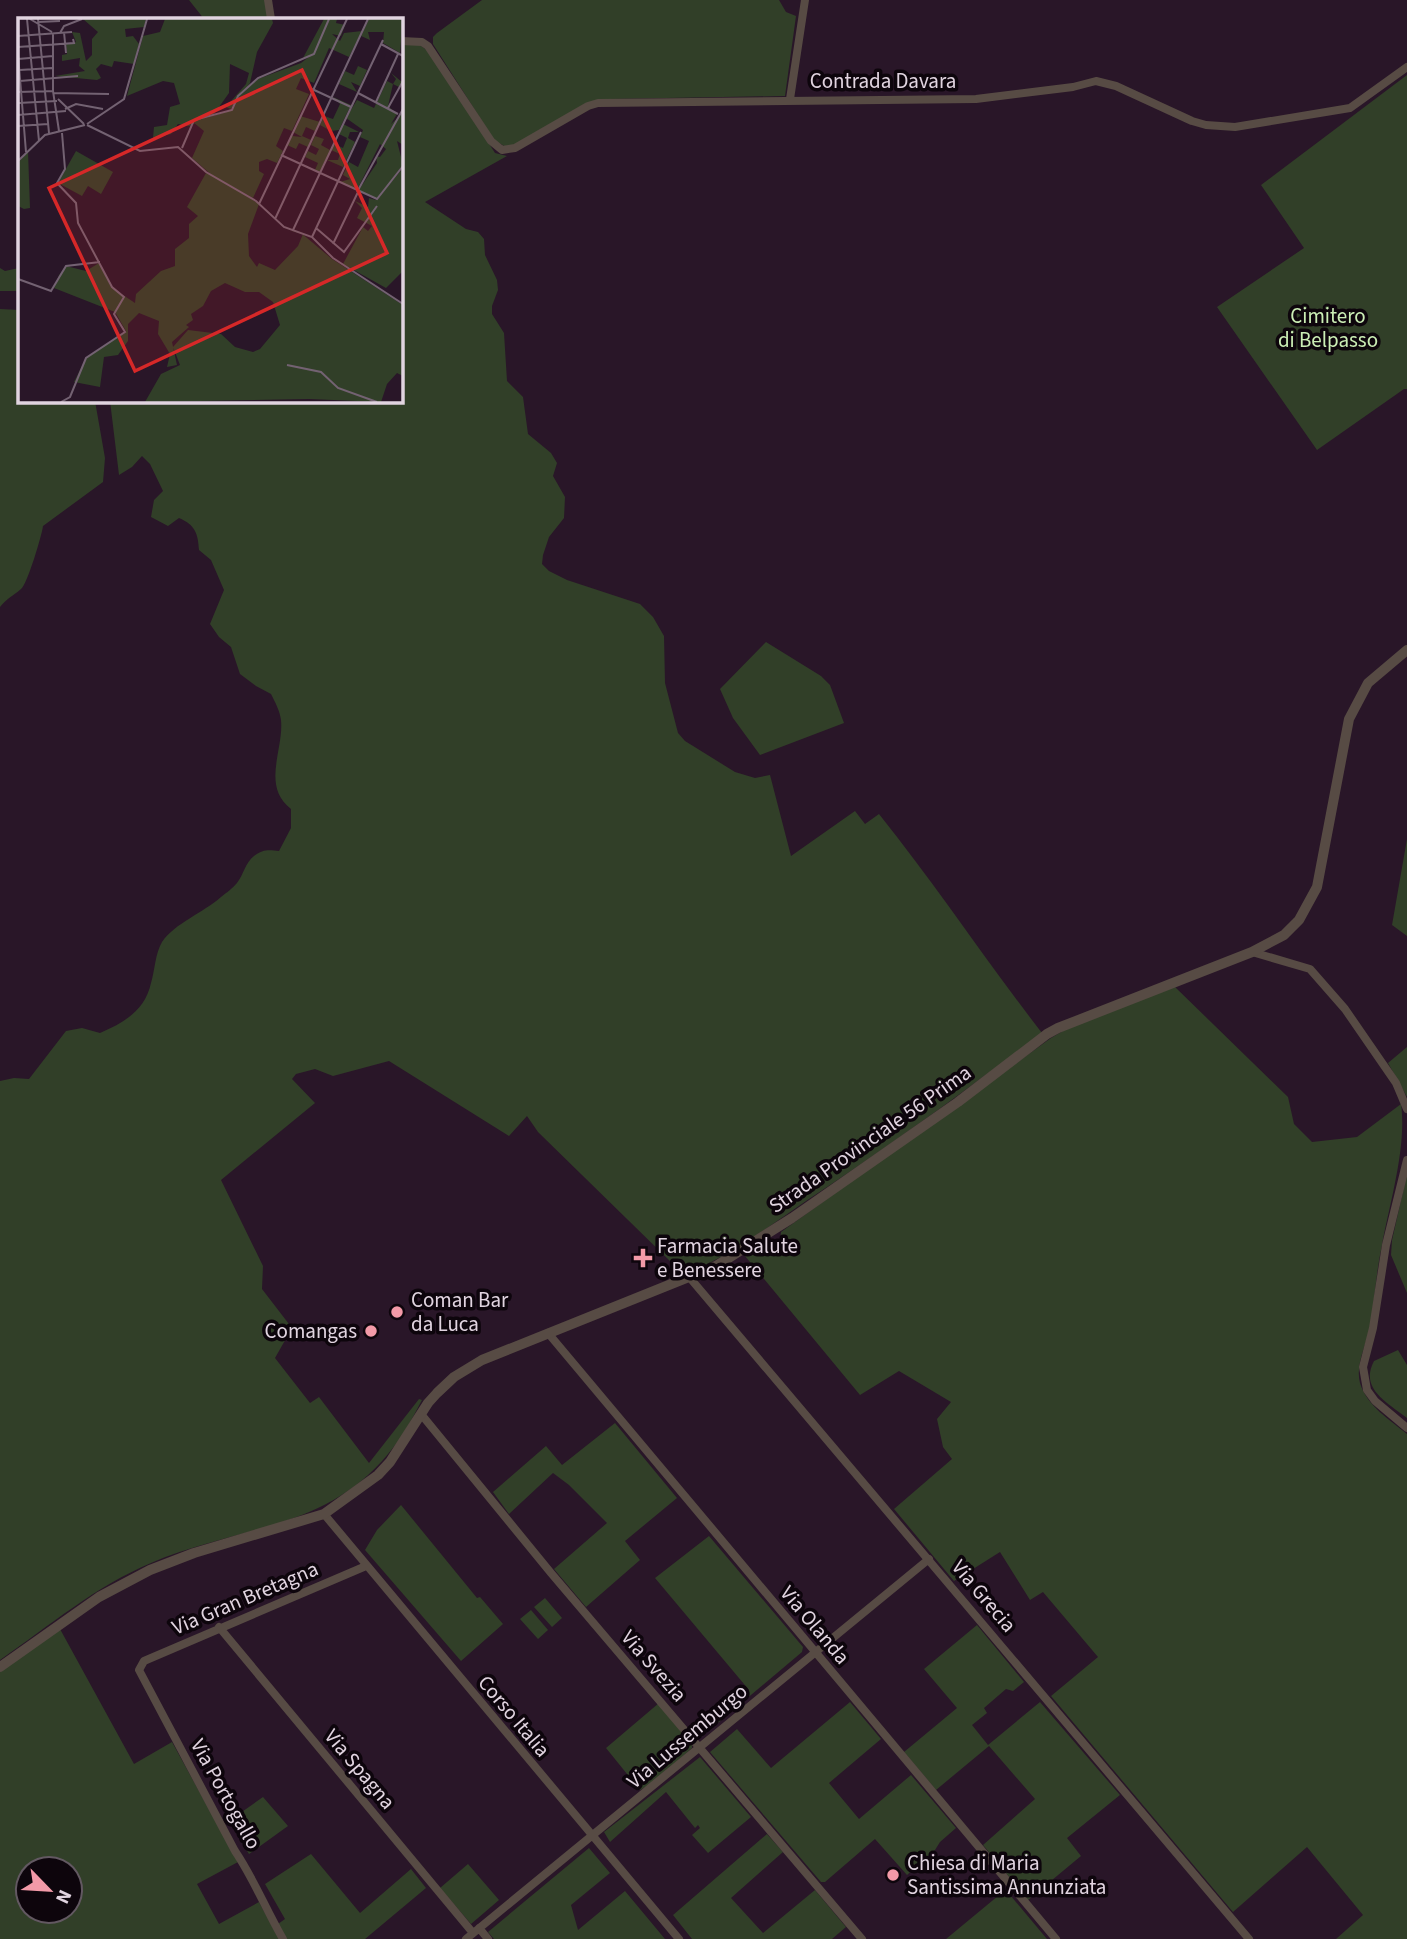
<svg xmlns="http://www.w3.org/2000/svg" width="1407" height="1939" font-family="'Source Sans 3',sans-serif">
<rect width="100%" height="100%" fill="#291628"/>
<!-- green -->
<path fill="#313f28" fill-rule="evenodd" d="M189,0H265L268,19H204Z
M482,0H779L786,12L796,16L785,96L611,99L513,146L506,147L494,140L433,44V37L437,33Z
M401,44L420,45L432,54L495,153L507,156L425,202L466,229L478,232L484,239L485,255L497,280L498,290L492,306V314L504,333L507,381L523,397L528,434L551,453L557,463L553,476L565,497L564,518L549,537L543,555L542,564L549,571L567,580L640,604L653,617L664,636L665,683L678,733L685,741L735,772L755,778L770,775L791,856L855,811L865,824L879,814C936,885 986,961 1042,1033C965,1091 887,1148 806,1201C768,1227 730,1256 687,1273L675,1262L672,1263L538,1132L527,1116L509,1136L389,1061L333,1076L315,1069L296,1074L292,1079L315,1103L221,1180L263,1266L262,1289L292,1328L275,1358L310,1403L319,1397L369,1463L419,1399L422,1400C412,1419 402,1438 388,1454C325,1531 236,1526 151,1563C96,1586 49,1626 0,1660V1081L14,1078L29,1079L66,1031L82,1028L100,1033C123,1023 145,1011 151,983C155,970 155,954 162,942C175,923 203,913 221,897C226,893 233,888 237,883C244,874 245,863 254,856C263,849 269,850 279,851L291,828V809C261,786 284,750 281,720C280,711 275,702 271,694L256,686L240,674L231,647L219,637L210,624L224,590L211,560L199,550C198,533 195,525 179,518L168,526L151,517L154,500L163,491L150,464L142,456L132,467L119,475L110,401H401Z
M1407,75V389H1404L1317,450L1217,307L1304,248L1261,185Z
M0,268L5,271L19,268V291H0Z
M0,309L19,310V401H95L105,458L103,482L43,526C42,535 27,585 21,589C13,596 7,598 0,607Z
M766,642L821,676L830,685L844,723L760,755L733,718L720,689Z
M1407,839V936L1392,925Z
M1175,987L1288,1097L1294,1124L1312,1142L1357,1137L1401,1104C1407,1146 1390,1202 1382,1245C1376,1272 1375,1299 1370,1326C1367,1344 1355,1364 1360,1383C1367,1406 1390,1420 1407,1434V1939H1336L1363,1915L1307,1847L1233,1912L1051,1696L1098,1657L1043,1592L1030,1600L1000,1552L954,1581L894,1509L952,1459L943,1447L937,1419L951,1402L899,1371L860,1395L745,1256L767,1241L774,1246L780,1241L781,1232L1051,1038L1085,1018Z
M1407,1047V1097L1388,1063Z
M1407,1174V1293L1391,1255L1392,1240Z
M1398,1350L1407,1365V1418C1388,1403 1359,1389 1374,1361Z
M615,1423L677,1498L625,1541L640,1560L586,1607L554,1569L607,1523L569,1485L553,1473L509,1514L493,1492L546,1446L562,1465Z
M401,1505L477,1598L480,1597L503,1624L461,1661L365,1550L377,1530Z
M709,1536L803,1647L802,1652L700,1738L697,1734L749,1690L655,1578Z
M545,1598L562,1618L552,1627L534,1607Z
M531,1610L548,1630L538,1639L520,1619Z
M977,1625L1024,1682L1013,1691L1006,1689L984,1708L987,1713L972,1725L988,1745L1040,1702L1120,1795L1067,1838L1081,1856L1028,1900L983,1845L1035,1799L989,1746L936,1790L904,1752L957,1708L924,1669Z
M60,1629L134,1764L172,1742L238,1862L197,1884L219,1924L259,1902L279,1939H0V1672ZM28,1869H70V1911H28Z
M850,1702L881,1739L829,1783L859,1819L911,1775L956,1828L940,1842L935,1850L907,1875L875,1839L825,1882H821L710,1752L737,1729L771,1768Z
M659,1703L692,1741V1748L653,1783L640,1790L606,1748Z
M700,1757L751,1817L708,1853L692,1835L700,1828L698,1825L695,1828L666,1792L610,1842L604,1832Z
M263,1797L288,1826L249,1854L229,1821Z
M767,1834L783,1852L731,1898L763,1933L815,1890L846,1927L832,1939H692L673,1915Z
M589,1848L610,1873L571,1905L578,1930L625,1891L665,1939H494L488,1932Z
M311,1854L360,1913L411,1869L426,1888L365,1939H287L278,1924L285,1919L265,1884Z
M468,1864L499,1900L471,1924L440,1888Z
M1005,1889L1047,1939H946L1004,1891Z"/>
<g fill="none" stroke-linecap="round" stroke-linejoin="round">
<!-- minor -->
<path stroke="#574b44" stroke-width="8" d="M268,0L271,19
M401,41L422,42L428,46L491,141L502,150L515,148L588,106L598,103L976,99L1073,87L1096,81L1116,86L1192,121L1206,125L1235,127L1350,108L1407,67
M790,99L805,0
M1252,952L1310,969L1345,1009L1396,1083L1407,1109
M1407,1160L1386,1245L1373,1328L1363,1367L1367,1390L1375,1401L1407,1428
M690,1278L1249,1939
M548,1333L1056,1939
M421,1414L551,1573L862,1939
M324,1514L679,1939
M219,1627L473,1933
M479,1928L488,1939
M283,1939C266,1910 254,1879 235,1851L139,1670L144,1661L366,1566
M466,1939L929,1559"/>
<!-- tertiary -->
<path stroke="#574b44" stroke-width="10" d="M0,1667L99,1597L150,1570L194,1553L324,1514L378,1475L390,1462L428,1403L437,1393L454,1377L482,1360L716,1266L792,1218L958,1102L1047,1034L1058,1028L1252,952L1284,935L1299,920L1317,887L1349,719L1368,683L1407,650"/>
</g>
<!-- markers -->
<g fill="#f39aa8" stroke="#0d050c" stroke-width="2.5">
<path d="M639.5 1247.5h7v7h7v7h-7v7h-7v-7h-7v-7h7z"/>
<circle cx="397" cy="1312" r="7"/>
<circle cx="371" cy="1331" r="7"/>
<circle cx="893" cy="1875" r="7"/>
</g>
<g text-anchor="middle" stroke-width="7" stroke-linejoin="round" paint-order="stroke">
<!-- street labels -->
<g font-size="21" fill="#e1d4e0" stroke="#0d050c">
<text x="883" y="88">Contrada Davara</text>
<text transform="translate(870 1139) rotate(-35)" y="7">Strada Provinciale 56 Prima</text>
<text transform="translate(984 1596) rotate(50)" y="7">Via Grecia</text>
<text transform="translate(245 1598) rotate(-23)" y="7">Via Gran Bretagna</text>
<text transform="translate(815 1625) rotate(50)" y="7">Via Olanda</text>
<text transform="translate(654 1666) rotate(49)" y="7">Via Svezia</text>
<text transform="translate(514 1716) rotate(50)" y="7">Corso Italia</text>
<text transform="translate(687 1736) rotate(-40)" y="7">Via Lussemburgo</text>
<text transform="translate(360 1769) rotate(50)" y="7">Via Spagna</text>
<text transform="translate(226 1794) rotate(61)" y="7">Via Portogallo</text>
</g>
<!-- park labels -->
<g font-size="21" fill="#cbeeb5" stroke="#0d050c">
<text x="1328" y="323">Cimitero<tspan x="1328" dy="24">di Belpasso</tspan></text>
</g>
<!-- poi labels -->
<g font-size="21" fill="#e1d4e0" stroke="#0d050c" text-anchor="start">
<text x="657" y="1253">Farmacia Salute<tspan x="657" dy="24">e Benessere</tspan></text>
<text x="411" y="1307">Coman Bar<tspan x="411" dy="24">da Luca</tspan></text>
<text x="357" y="1338" text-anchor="end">Comangas</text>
<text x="907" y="1870">Chiesa di Maria<tspan x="907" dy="24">Santissima Annunziata</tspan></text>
</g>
</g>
<!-- overview -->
<g transform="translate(18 18)">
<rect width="385" height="385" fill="#291628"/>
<path d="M65,1H128L126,9L107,11L108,19L115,18L121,26L116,46L96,43L94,49L83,46L78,51L83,60L79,62L37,58L67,53L61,48L62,40L44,43V37L49,36L48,26L58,24L54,14L62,15L68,43L74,37V21L80,14ZM147,1H254L255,5L239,34L232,65L213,91L208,89L228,66L231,55L212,46L211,75L196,96L171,108L160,106L153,116L135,120L136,109L149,107L152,89L162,86L156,65L145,63L109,78L125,18L142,14ZM306,1H319L318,5L327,7L323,18L314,16L322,23L326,15L344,13L331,39L311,30L296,65L283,60L278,71L291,76L274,113L266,110L258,128L265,133L259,145L249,141L241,144V153L246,156L235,180L206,164L241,186L230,216L231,238L239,249L241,245L257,252L280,228L285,216L273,213L282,214L314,241L385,287V358L379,355L369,366L363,384L291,381L127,384L143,356L162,347L155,329L170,312L203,316L217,329L235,334L242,331L262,307L255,284L241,274H227L207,265L193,273L185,288L173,296L175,302L168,307L171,309L154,324L159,347L149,349L152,336L140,316L141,303L121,295L110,306V323L100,337L86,339L82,369L56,364L68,340L108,313L97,294L36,270L41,257L48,248L68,253L81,245L93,269L117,285L118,276L143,253L157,248V231L171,220V206L180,198L169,189L188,155L195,158L174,140L186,113L175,104L214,92L221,78L240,61L283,45L292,38L285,40ZM351,1H385L382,35L365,25L366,14H350L352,22L343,18ZM340,48L349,52L342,68L333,64L339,74L321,66L327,53L336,57ZM373,55L384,64L381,69L375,66L370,88L379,96L373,106L385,95V127L379,123L385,147L359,181L340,173L359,145L358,138L362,139L368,131L362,126L339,172L322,164L332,161L325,157L331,144L340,149L351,123L342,119L345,112L328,100L339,82L356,90L369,63L375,66L378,61ZM315,79L333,87L321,112L313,113L302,107L306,98L315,101L322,86ZM282,98L302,104L297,113L288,109L284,118L293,122L290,129L281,125L278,131L269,127L274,118L284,119L275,114ZM325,106L341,114H332L330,120L337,124L325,149L309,142H320L322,136L313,132L316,126L325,130L329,120L321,116ZM297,118L306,121L303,127L312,132L302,154L297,152L300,145L287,139L290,133L298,137L301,131L293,127ZM10,133L12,190L6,191L0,188V145ZM58,133L95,154L83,176L70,168L64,178L40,165ZM385,150V253L368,270L325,246L345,209L350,213L354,208L339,200L344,190L337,183L350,189L351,180L358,182Z" fill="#313f28"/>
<path fill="none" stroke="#736272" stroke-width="2" d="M9,1L21,123M12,1L34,14M20,1L31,115M20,4L42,3M46,14L48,35M35,15V73L41,113M42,15L46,8L64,1M0,18L54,14M363,26L385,38M0,29L56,25L55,21M0,36L8,134M0,41L35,38M2,52L34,50M2,63L60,58M294,71L333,89M0,74L35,73M35,75L91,76M340,75L380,96M40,81L66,106M358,84L380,36M0,85L39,83M370,90L385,63M47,91L58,86L85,91M0,97L48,93M69,106L106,81L129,1M69,107L122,133L160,129L188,154L238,183L266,209L294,219L315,240L385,286M0,108L30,106M164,130L176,102L214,92L220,78L240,60L296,36L311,1M263,137L359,181L385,148M0,143L27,117L67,107M339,174L385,91M241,186L329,1M257,201L350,1M298,210L326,234L359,188M275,212L365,22M294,219L343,114M315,226L340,174M0,261L33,273L48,248L82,244M269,347L303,354L320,370L359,384M43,384L52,379L68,340L107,314L96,296L106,279L94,269L60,205L58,185L39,165L47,151L44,115"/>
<path fill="#d62828" fill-opacity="0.15" stroke="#d62828" stroke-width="3.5" d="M284,52L369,235L117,353L31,170Z"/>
<rect width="385" height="385" fill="none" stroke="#e1d4e0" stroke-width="3.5"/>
</g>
<!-- north arrow -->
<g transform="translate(49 1890) rotate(115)"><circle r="33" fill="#0d050c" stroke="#625861" stroke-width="2"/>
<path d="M0-5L12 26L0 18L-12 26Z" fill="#f39aa8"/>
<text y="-10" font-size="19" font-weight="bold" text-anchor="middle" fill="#e1d4e0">N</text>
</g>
</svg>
